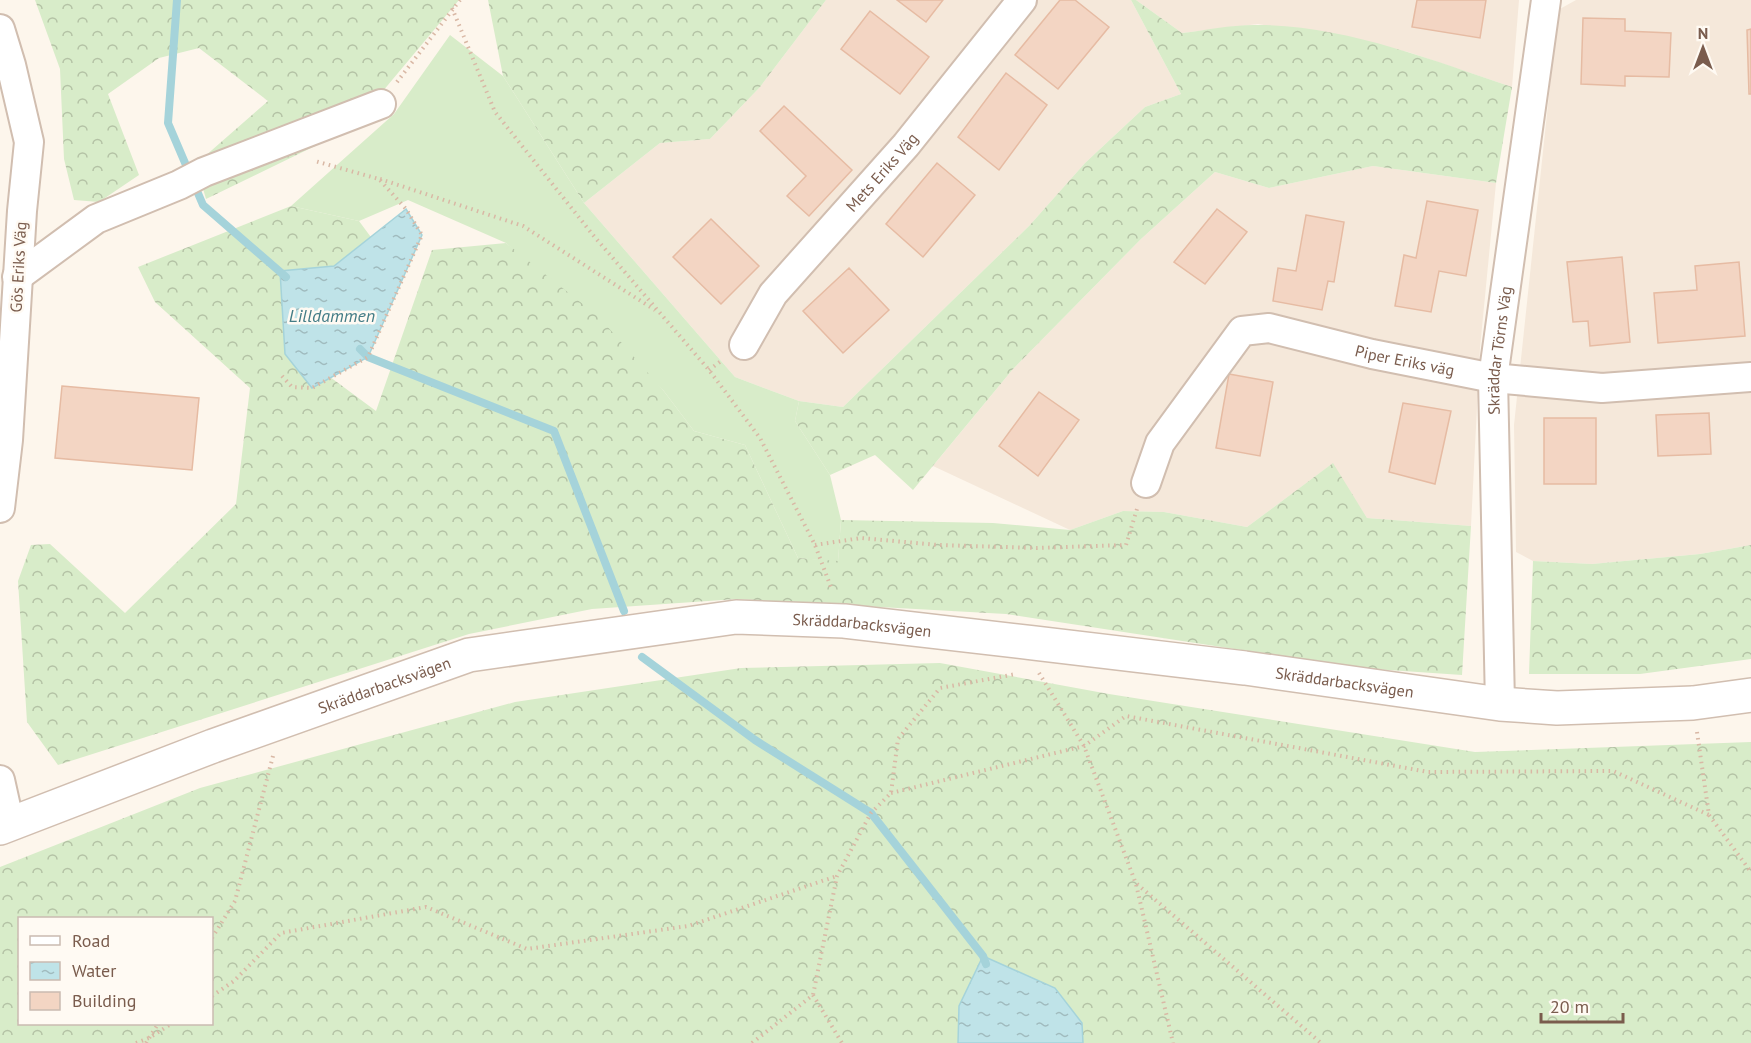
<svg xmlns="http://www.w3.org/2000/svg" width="1751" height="1043" font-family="'PT Sans',sans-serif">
<defs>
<pattern id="forest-crowns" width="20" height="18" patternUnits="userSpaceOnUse" patternTransform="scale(1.5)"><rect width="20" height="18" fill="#d8ecc9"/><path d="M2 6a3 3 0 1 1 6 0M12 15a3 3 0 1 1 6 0" fill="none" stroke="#b4c2a5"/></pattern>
<pattern id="water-ripples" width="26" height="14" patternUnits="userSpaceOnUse" patternTransform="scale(1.5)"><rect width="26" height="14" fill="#bfe3e8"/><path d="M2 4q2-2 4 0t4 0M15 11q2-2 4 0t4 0" fill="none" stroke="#a0bbbe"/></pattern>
</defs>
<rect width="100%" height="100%" fill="#fdf6ec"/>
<!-- residential -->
<path fill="#f5e8da" d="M826,0H1131L1181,94L1145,107L1085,163L1029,226L843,407L799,401L735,377L584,203L660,143L710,139L760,87Z
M1136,0H1519L1512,87L1408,52L1258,24L1182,33Z
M1576,0H1751V545L1700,554L1592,564L1533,561L1516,552L1514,425L1558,10Z
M1373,166L1496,183L1480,348L1471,526L1367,518L1332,464L1247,527L1164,512L1123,511L1070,530L933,466L1013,369L1141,239L1215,172L1269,188Z"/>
<!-- grass -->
<path fill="#d8ecc9" d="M450,35L503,76L584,203L735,377L799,401L795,421L830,475L841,520L838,562L798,558L745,445L694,431L663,390L506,243L408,200L359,221L291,206L394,114Z"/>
<!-- forest -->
<path fill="url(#forest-crowns)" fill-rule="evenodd" d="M35,0H459L352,128L206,199L196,164L268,101L199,48L159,58L108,94L139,175L99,202L74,200L64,159L60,69Z
M488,0H826L760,87L710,139L660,143L584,203L503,76Z
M1131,0H1136L1182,33C1207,30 1234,24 1260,25C1347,26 1431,60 1512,87L1496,183L1373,166L1269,188L1215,172L1141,239L1013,369L913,490L875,455L830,475L795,421L799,401L843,407L1029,226L1085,163L1145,107L1181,94Z
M291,206L359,221L376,244L303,357L376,411L432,250L506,243L599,317L663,390L694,431L745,445L798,558L838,561L841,520L993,523L1070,530L1123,511L1164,512L1247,527L1333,463L1367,518L1471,526L1462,675L1359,668L1006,614L737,599L592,609L469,634L58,765L27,722L18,581L31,545L50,544L125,613L236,504L250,388L155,302L138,267Z
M1751,545V659L1640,674H1529L1533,561L1592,564L1700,554Z
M940,663L1109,694L1475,752L1751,742V1043H1083L1082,1023L959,1006L958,1043H0V867L200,788L515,702L741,668ZM20,918H212V1024H20Z"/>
<!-- water -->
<path fill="url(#water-ripples)" stroke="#a5d3da" stroke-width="1.5" d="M406,209L422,235L368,357L312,388L285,354L280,271L334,266Z
M983,956L1055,988L1082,1023L1083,1043H958L959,1006Z"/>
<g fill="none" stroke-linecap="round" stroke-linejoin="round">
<!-- stream -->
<path stroke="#a5d3da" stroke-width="8" d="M177,0L168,123L203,205L286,277
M360,349L368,357L554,431L624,611
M642,657L755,740L871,813L983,956L986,964"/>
</g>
<!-- building -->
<path fill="#f3d5c3" stroke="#e6bba3" stroke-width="1.5" d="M897,0H943L926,22Z
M1060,0H1075L1109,27L1058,89L1015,55Z
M1417,0H1486L1480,38L1412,27Z
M870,11L929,57L900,94L841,49Z
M1583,18L1625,19V31L1671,33L1669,77L1625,76V86L1581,84Z
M1751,29V94H1749L1747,30Z
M1006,73L1047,105L999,170L958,137Z
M784,106L852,170L809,216L787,196L806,176L760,131Z
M937,163L975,195L923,257L886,224Z
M1427,201L1478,210L1466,276L1439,271L1431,312L1395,306L1404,255L1416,258Z
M1217,209L1247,232L1205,284L1174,262Z
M1306,215L1344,222L1334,282L1328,281L1322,310L1273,301L1278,268L1296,271Z
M711,219L759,266L721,304L673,257Z
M1622,257L1630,342L1590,346L1588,321L1573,322L1567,262Z
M1739,262L1745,336L1658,343L1654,293L1697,290L1695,266Z
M849,268L889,310L843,353L803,311Z
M1229,374L1273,382L1260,456L1216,448Z
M62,386L199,398L192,470L55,458Z
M1039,392L1079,420L1038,476L999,446Z
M1403,403L1451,411L1435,484L1389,472Z
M1709,413L1711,454L1658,456L1656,415Z
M1544,418H1596V484H1544Z"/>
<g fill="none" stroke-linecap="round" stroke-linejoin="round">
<defs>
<g id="minor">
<path d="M0,29L11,65L29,142L22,211L8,440L0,508"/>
<path d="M17,277L96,219L179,185L204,172L381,104"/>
<path id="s1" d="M744,345L773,294L906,145L1022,0"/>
<path id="s2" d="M1146,483L1160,443L1242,331L1269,328L1372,354L1493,378L1602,388L1751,377"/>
<path id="s3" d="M1500,704L1493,378L1546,0"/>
<path d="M0,780L10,825"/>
</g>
<g id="tertiary">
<path id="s4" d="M0,828L213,746L469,655L736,617L844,621L1034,643L1245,668L1500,704L1557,708L1693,703L1751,695"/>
</g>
</defs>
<!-- minor casing -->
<use href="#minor" stroke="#d1beb0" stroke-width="32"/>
<!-- tertiary casing -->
<use href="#tertiary" stroke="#d1beb0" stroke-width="36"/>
<!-- path -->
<path stroke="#d9b8a5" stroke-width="4" stroke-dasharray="1.5 4.5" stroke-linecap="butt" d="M452,8L495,112L593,235L709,370L760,438L815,545L832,590
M397,82L460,0
M380,179L523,226L655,310
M709,370L721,361
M282,376L292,387L312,388L368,357L422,235L406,209L379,179L315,161
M815,545L861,538L938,545L1037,548L1126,545L1137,509
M1039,673L1084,746L1136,884L1173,1043
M1697,732L1709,815L1751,872
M891,793L1084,746L1126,716L1428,772L1613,771L1709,815
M1137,884L1321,1043
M212,938L235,901L273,756
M813,995L842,1043
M212,996L234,981L281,933L426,907L527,949L688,926L837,876
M136,1043L149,1038L171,1024
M146,1043L158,1024
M752,1043L813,995L837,876L871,813L891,793L898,739L940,688L1016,674"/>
<!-- minor -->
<use href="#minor" stroke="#fff" stroke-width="28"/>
<!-- tertiary -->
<use href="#tertiary" stroke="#fff" stroke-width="33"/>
</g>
<g text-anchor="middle" stroke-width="5" stroke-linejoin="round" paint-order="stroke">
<!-- street labels -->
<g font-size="16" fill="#7a5c4d" stroke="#fffaf3">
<text dy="6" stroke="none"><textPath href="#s1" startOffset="222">Mets Eriks Väg</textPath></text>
<text transform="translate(18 267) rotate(-87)" y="6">Gös Eriks Väg</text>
<text dy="6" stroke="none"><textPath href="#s3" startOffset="354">Skräddar Törns Väg</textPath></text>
<text dy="6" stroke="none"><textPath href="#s2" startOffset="348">Piper Eriks väg</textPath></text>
<text dy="6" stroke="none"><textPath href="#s4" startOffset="896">Skräddarbacksvägen</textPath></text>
<text dy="6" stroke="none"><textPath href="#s4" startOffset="1382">Skräddarbacksvägen</textPath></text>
<text dy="6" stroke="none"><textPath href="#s4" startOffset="410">Skräddarbacksvägen</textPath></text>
</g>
<!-- water labels -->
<g font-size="18" font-style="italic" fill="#437c86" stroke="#fffaf3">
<text x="332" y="322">Lilldammen</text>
</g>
</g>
<!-- legend -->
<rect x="18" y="917" width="195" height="108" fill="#fffaf3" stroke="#cabbb1" stroke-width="1.5"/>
<rect x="30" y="936" width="30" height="9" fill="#ffffff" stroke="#cabbb1" stroke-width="1.5"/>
<text x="72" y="947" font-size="18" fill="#7a5c4d">Road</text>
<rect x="30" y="962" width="30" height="18" fill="url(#water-ripples)" stroke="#cabbb1" stroke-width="1.5"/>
<text x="72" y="977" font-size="18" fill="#7a5c4d">Water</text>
<rect x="30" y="992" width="30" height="18" fill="#f3d5c3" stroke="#cabbb1" stroke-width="1.5"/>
<text x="72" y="1007" font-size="18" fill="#7a5c4d">Building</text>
<!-- north arrow -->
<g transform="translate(1703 48)" stroke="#fffaf3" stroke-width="4.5" paint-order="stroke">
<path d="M0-4.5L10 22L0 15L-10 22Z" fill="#7a5c4d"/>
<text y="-9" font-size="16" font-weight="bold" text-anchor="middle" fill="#7a5c4d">N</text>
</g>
<!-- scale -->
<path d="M1541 1013v9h82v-9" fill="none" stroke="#7a5c4d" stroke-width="3"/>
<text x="1550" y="1013" font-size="18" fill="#7a5c4d" stroke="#fffaf3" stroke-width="4.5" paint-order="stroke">20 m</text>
</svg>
